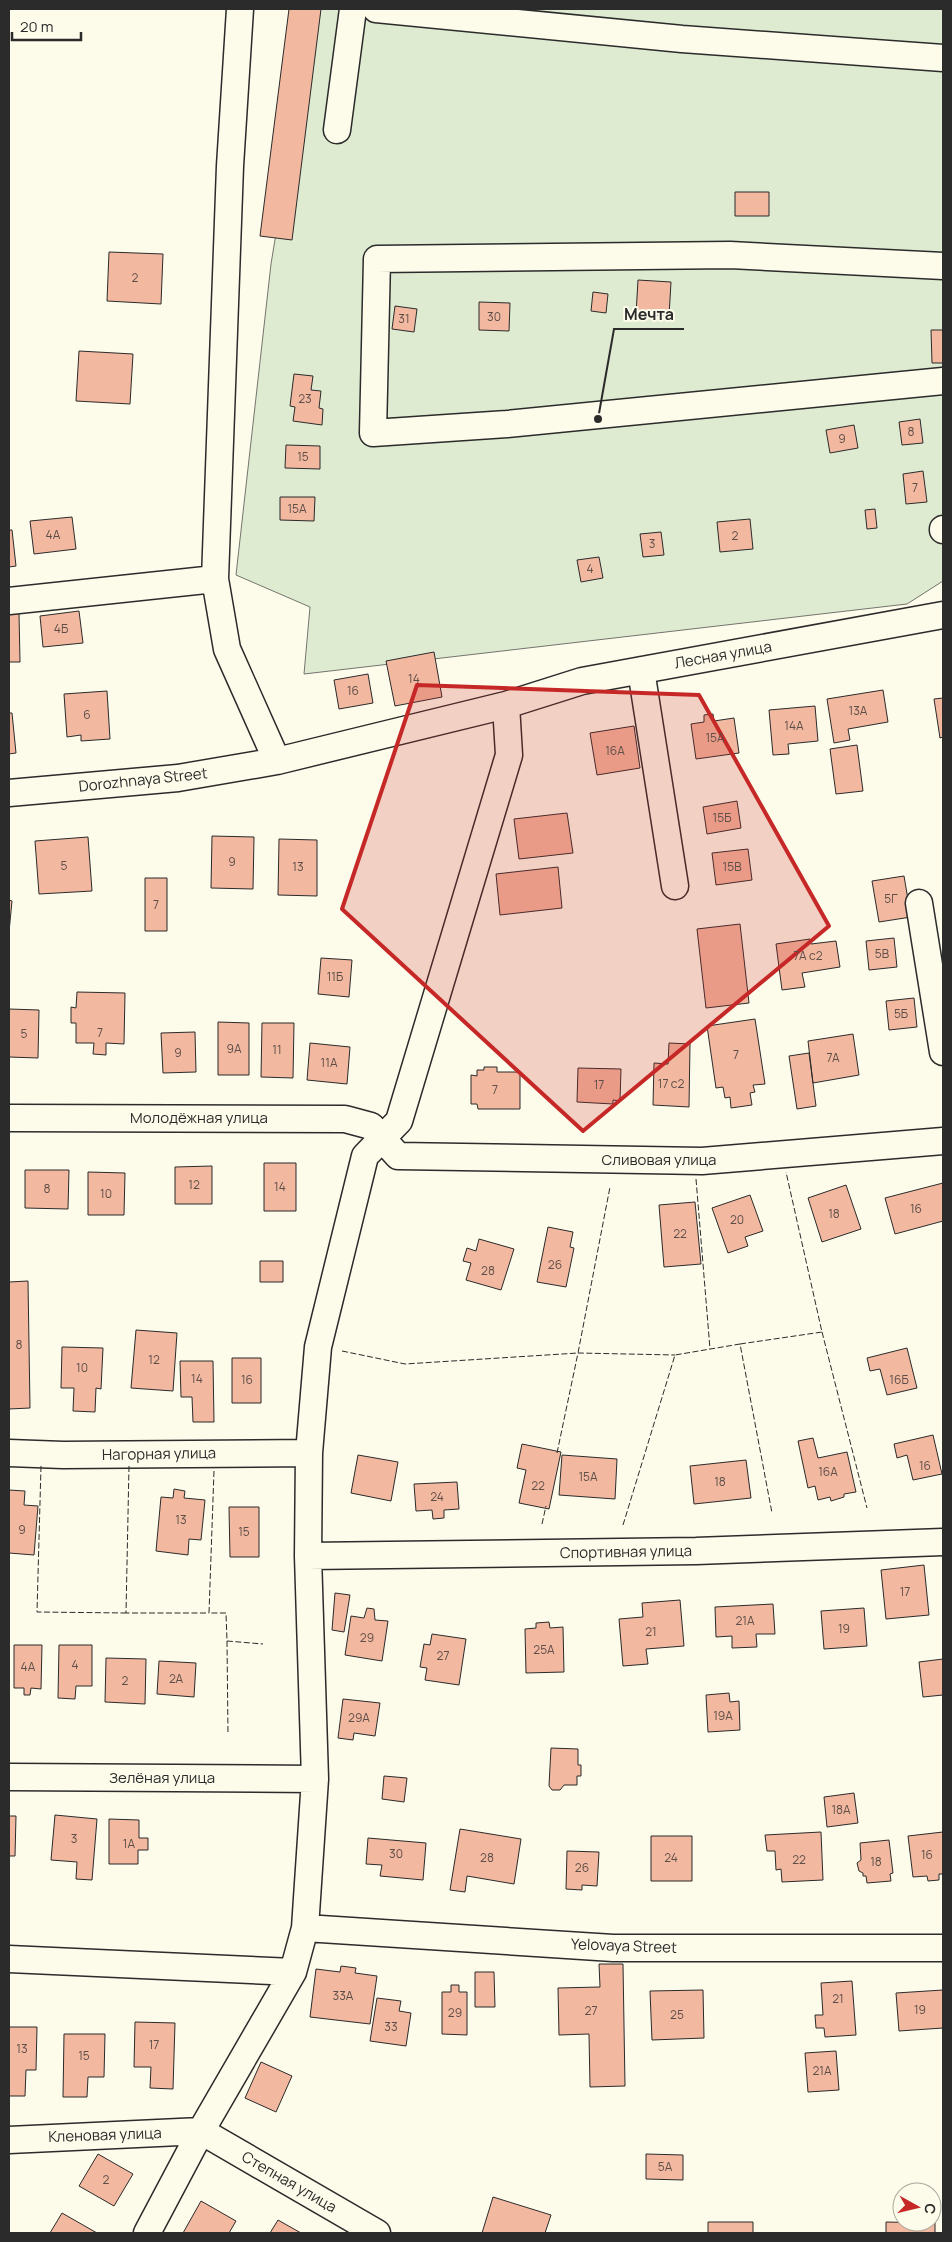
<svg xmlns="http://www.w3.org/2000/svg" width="952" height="2242" font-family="Manrope,sans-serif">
<rect width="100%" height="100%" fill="#fdfbea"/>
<!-- green -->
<path fill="#deebd1" stroke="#74746e" d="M313,9H943V581L907,604L304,674L310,607L236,575L271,264Z"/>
<!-- building -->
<path fill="#f2b8a0" stroke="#2b2b2b" d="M289,9H321L292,240L260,236Z
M735,192H769V216H735Z
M109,252L163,254L161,304L107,301Z
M638,280L671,282L669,316L636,314Z
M593,292L608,294L606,313L591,311Z
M479,302L510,303L509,331L479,330Z
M395,306L417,309L414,332L392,329Z
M931,330H943V363H932Z
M79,351L133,354L130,404L76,401Z
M294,374L313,376L311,390L321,391L319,408L323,409L322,425L293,421L295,407L290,406Z
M920,419L923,443L902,445L899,422Z
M854,425L858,448L830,453L826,430Z
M286,445L320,446V469L285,468Z
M923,471L927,502L906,504L903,474Z
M280,497H315L314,521L280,520Z
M875,509L877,528L867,529L865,510Z
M72,517L76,549L34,554L30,521Z
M750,519L753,549L720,552L717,522Z
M9,530H12L16,566L9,567Z
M661,532L664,555L643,557L640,534Z
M599,557L603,578L581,582L577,560Z
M79,611L83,643L43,647L40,616Z
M9,613H19L20,662H9Z
M434,652L442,697L395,706L386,661Z
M368,674L373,703L339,709L334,680Z
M883,690L888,722L848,729L850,740L834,743L827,699Z
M107,691L110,739L81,741V735L67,737L64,694Z
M943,698V737L940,738L934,699Z
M815,706L818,741L788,744L789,754L773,755L769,710Z
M9,713H12L16,753L9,754Z
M713,714L714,721L734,718L739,753L696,759L691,724L704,722V715Z
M634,726L640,768L597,775L590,733Z
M857,745L863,791L836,794L830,749Z
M737,801L741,828L707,834L703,807Z
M567,813L573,853L519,859L514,819Z
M212,836L254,837L253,889L211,888Z
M88,837L92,891L39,894L35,841Z
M279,839L317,840V896L278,895Z
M748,849L752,880L716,885L712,853Z
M558,867L562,908L500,915L496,874Z
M904,876L911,917L879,922L872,881Z
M145,878H167V931H145Z
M9,900L12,901L9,932Z
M740,924L749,1003L706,1008L697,929Z
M894,938L897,967L869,970L866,941Z
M810,939L811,944L836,941L840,967L802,973L805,987L782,990L776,944Z
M321,958L352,960L349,997L318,994Z
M77,992L125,993L124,1044L106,1043V1055L93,1054L94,1043H76V1023H71V1007L76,1008Z
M914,998L917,1027L889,1030L886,1001Z
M9,1009L39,1010L38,1058L9,1057Z
M755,1019L765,1084L753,1085L755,1092L750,1093L752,1105L731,1108L730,1097L725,1098L723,1087L716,1088L707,1026Z
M218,1022L249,1023V1075H218Z
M262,1023H294L293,1078L261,1077Z
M195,1032L196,1072L163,1073L161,1033Z
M853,1034L859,1075L813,1083L808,1041Z
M310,1043L350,1047L347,1084L307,1080Z
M669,1043L690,1044L689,1107L653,1105L654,1063L668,1064Z
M809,1053L816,1106L797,1109L789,1056Z
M484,1067H497V1072H520V1109H478L477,1104H471V1075L477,1076V1070H484Z
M578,1068L621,1069L620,1101L613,1100V1104L577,1102Z
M264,1163H296V1211H264Z
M212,1166V1204H175V1167Z
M25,1170H69L68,1209L25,1208Z
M88,1172L125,1173L124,1215H88Z
M943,1183V1221L895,1234L885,1198Z
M846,1185L861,1229L822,1242L808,1198Z
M750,1195L763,1231L745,1237L748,1246L728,1253L712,1208Z
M695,1202L701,1264L664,1267L659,1205Z
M548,1227L573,1232L570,1247L574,1248L566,1287L537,1282Z
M479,1239L514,1249L501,1290L466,1280L471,1263L463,1261L467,1248L476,1251Z
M260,1261H283V1282H260Z
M28,1281L30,1408L9,1409V1282Z
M136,1330L177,1333L173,1391L131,1388Z
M62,1347L103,1348L101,1389L96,1388L95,1412L73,1411L74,1388H61Z
M907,1348L917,1388L887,1395L880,1369L870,1371L867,1358Z
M232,1358H261V1403H232Z
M180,1361H213L214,1422H193L192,1397H181Z
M933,1435L942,1474L913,1480L907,1455L897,1458L894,1444Z
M813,1438L818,1458L847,1452L856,1492L844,1494V1497L831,1501L830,1497L818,1500L815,1486L808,1488L798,1441Z
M522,1444L561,1452L549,1509L519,1503L526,1470L517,1468Z
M358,1455L398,1462L391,1501L351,1493Z
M562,1455L617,1459L615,1499L559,1495Z
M746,1460L751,1498L694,1504L690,1466Z
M457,1482L459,1509L444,1510V1518L433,1519L432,1510L416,1511L414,1484Z
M174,1489L185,1491L184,1498L205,1500L201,1540L189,1539L188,1555L156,1551L161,1497L173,1498Z
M9,1490L25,1491L24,1505L38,1506L34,1555L9,1553Z
M229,1507H259V1557H230Z
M924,1565L929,1615L886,1619L881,1570Z
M335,1593L350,1595L344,1632L332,1630Z
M680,1600L684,1646L646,1649L648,1664L623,1666L619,1619L643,1617L642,1603Z
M773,1604L775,1634H756L757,1647L732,1648V1636L716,1637L715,1607Z
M367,1608L374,1609L375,1620L388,1621L382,1661L345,1655L351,1616L364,1618Z
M864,1608L867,1646L824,1649L821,1611Z
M549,1622L550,1628L563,1627L564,1672L526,1673L525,1629L536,1628V1623Z
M432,1634L466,1639L459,1685L425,1680L427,1668L420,1667L424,1644L430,1645Z
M14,1645H42L41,1689L31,1688L30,1695H24V1688H14Z
M59,1645H92V1686H76L75,1699L58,1698Z
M106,1658L146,1659L145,1704L105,1702Z
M943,1659V1695L923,1697L919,1662Z
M159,1661L196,1663L194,1697L157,1694Z
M729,1693L730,1702L739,1701L740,1730L708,1732L706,1695Z
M343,1699L380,1703L375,1736L354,1733L353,1740L338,1738Z
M551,1748L578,1749V1765H581V1776H577V1785H564L560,1790H552L549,1786Z
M384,1776L407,1778L404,1802L382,1799Z
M854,1793L858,1823L827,1827L824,1797Z
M55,1815L97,1819L92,1880L76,1879L77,1862L51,1860Z
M9,1816H16L15,1856H9Z
M109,1819L139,1820V1838H148V1850H138V1864H109Z
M460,1829L521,1839L514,1884L467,1876L465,1892L450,1890Z
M821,1832L823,1880L782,1882L781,1869L776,1870L775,1851H767L765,1835Z
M943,1832V1874H939V1880L928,1881L927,1876L913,1877L908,1836Z
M651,1836H692V1881H651Z
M368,1838L426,1843L423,1880L380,1876L382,1865L366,1864Z
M889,1840L893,1873L890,1874L891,1881L867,1883L866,1876H863V1873L859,1871L857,1863L861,1860L860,1843Z
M567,1851L599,1852L597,1886L582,1885V1890L566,1889Z
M599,1964H623L625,2086L590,2087L589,2034L559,2035L558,1988L600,1987Z
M341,1966L356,1968L355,1973L377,1976L370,2024L310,2017L316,1969L340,1972Z
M475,1972H494L495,2007H475Z
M852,1981L856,2035L825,2037L824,2028H816L815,2015H823L821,1983Z
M451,1985H459V1992H467V2035L442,2034V1992H451Z
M703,1990L704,2038L652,2040L650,1991Z
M943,1990V2028L899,2031L896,1993Z
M377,1998L401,2001L399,2011L411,2013L406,2046L370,2041Z
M135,2022L175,2023L173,2089L150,2088L151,2067H134Z
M9,2027H37L36,2070H26L25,2096H9Z
M64,2034H105L104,2077H88L87,2097H63Z
M836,2051L839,2090L808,2092L805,2053Z
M261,2062L292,2076L276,2112L245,2098Z
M98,2154L133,2174L114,2206L79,2186Z
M646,2154L683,2155V2180L646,2179Z
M493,2197L551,2215L545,2233H482Z
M201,2201L236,2221L229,2233H183Z
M62,2213L97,2233H50Z
M278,2220L301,2233H270Z
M708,2222H753V2233H708Z
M886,2222L935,2223V2233H886Z"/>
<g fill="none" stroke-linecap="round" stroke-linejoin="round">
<defs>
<path id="minor" d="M240,9L230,166L215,579L227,649L277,761
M376,9L682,39L943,58
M337,130L353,9
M943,266L730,255L377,259L373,433L507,424L943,381
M943,529V530
M9,601L215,579
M641,670L675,886
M9,793L178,778L277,761L506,705L582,681L943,615
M919,903L943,1052
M9,1118L345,1119L371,1126L398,1156L702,1161L943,1141
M9,1453L63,1455L309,1453
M308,1556L696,1551L943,1542
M9,1777L315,1779
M305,1928L613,1948H943
M9,1959L293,1972
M201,2131L377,2233
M9,2140L201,2131
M147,2233L201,2131L293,1972L305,1928L315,1779L308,1556L309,1453L318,1347L365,1156L399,1121L509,755L506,705"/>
</defs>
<!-- minor casing -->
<use href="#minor" stroke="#2b2b2b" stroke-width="29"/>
<!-- minor -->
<use href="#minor" stroke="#fdfbea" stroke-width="26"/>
<!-- fence -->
<path stroke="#2b2b2b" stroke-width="1" stroke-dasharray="6 2.5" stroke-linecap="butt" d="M696,1179L710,1349
M822,1332L867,1508
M740,1344L822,1332L786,1172
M342,1351L405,1364L578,1353L610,1187
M557,1453L578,1353L675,1355
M41,1466L37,1612L126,1613
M129,1466L126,1613H209
M214,1471L209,1613H226L227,1641L263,1644
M542,1524L546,1506
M623,1525L675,1355L740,1344L772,1513
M227,1641L228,1734"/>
</g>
<!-- marked area -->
<path fill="#c62828" fill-opacity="0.2" stroke="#c62828" stroke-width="4" stroke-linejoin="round" d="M417,685L699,695L829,926L583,1131L342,909Z"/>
<g text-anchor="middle" stroke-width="4" stroke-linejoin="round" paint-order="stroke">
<!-- number labels -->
<g font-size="12" fill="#5d4e48">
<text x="135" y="282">2</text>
<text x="494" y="321">30</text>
<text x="404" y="323">31</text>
<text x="305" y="403">23</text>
<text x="911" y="436">8</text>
<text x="842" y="443">9</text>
<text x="303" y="461">15</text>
<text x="915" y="492">7</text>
<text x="297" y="513">15А</text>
<text x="53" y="539">4А</text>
<text x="735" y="540">2</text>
<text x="652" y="548">3</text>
<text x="590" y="573">4</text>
<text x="61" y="633">4Б</text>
<text x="414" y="683">14</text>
<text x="353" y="695">16</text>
<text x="858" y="715">13А</text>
<text x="87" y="719">6</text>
<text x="794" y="730">14А</text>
<text x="715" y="742">15А</text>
<text x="615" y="755">16А</text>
<text x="722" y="822">15Б</text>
<text x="232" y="866">9</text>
<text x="64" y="870">5</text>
<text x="298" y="871">13</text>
<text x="732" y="871">15В</text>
<text x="891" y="903">5Г</text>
<text x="156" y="909">7</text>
<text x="882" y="958">5В</text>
<text x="808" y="960">7А с2</text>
<text x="335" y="981">11Б</text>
<text x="901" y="1018">5Б</text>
<text x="100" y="1037">7</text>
<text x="24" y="1038">5</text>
<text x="234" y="1053">9А</text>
<text x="277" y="1054">11</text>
<text x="178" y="1057">9</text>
<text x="736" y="1059">7</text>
<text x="833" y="1062">7А</text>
<text x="329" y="1067">11А</text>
<text x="671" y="1088">17 с2</text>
<text x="599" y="1089">17</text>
<text x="495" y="1094">7</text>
<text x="194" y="1189">12</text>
<text x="280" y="1191">14</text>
<text x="47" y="1193">8</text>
<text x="106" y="1198">10</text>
<text x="916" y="1213">16</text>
<text x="834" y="1218">18</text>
<text x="737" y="1224">20</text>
<text x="680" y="1238">22</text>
<text x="555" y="1269">26</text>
<text x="488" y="1275">28</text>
<text x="19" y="1349">8</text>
<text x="154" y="1364">12</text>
<text x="82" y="1372">10</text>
<text x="197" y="1383">14</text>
<text x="247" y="1384">16</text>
<text x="899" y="1384">16Б</text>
<text x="925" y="1470">16</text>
<text x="828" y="1476">16А</text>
<text x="588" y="1481">15А</text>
<text x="720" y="1486">18</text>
<text x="538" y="1490">22</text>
<text x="437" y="1501">24</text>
<text x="181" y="1524">13</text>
<text x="22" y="1534">9</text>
<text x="244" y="1536">15</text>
<text x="905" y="1596">17</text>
<text x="745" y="1625">21А</text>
<text x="844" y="1633">19</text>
<text x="651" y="1636">21</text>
<text x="367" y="1642">29</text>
<text x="544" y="1654">25А</text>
<text x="443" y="1660">27</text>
<text x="75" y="1669">4</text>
<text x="28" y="1671">4А</text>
<text x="176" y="1683">2А</text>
<text x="125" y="1685">2</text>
<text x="723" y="1720">19А</text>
<text x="359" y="1722">29А</text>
<text x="841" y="1814">18А</text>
<text x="74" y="1843">3</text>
<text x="129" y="1848">1А</text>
<text x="396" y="1858">30</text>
<text x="927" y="1859">16</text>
<text x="487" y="1862">28</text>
<text x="671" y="1862">24</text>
<text x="799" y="1864">22</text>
<text x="876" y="1866">18</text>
<text x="582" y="1872">26</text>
<text x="343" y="2000">33А</text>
<text x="838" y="2003">21</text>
<text x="920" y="2014">19</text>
<text x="591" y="2015">27</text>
<text x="455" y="2017">29</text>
<text x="677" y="2019">25</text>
<text x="391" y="2031">33</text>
<text x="154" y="2049">17</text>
<text x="22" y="2053">13</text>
<text x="84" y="2060">15</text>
<text x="822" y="2075">21А</text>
<text x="665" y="2171">5А</text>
<text x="106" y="2184">2</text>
</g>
<!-- street labels -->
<g font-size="15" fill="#2b2b2b" stroke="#fdfbea">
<text transform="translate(723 655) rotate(-10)" y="5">Лесная улица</text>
<text transform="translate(143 780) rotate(-6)" y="5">Dorozhnaya Street</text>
<text x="199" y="1123">Молодёжная улица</text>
<text x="659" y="1165">Сливовая улица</text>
<text transform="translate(159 1454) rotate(-1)" y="5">Нагорная улица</text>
<text transform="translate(626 1552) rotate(-1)" y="5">Спортивная улица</text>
<text x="162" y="1783">Зелёная улица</text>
<text transform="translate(624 1946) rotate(2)" y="5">Yelovaya Street</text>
<text transform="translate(105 2135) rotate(-2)" y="5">Кленовая улица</text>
<text transform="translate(289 2182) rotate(30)" y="5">Степная улица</text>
</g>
</g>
<!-- callouts -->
<path fill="none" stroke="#2b2b2b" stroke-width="2" d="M598 419L614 329H684"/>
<circle fill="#2b2b2b" stroke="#fdfbea" stroke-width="2" cx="598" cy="419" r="5"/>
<g font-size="16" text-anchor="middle" font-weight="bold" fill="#2b2b2b" stroke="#fdfbea" stroke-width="4" stroke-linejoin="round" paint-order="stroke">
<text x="649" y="320">Мечта</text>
</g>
<!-- border -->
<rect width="952" height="2242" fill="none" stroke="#2b2b2b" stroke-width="20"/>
<!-- north arrow -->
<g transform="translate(917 2207) rotate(98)"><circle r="24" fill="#fdfbea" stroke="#a9a89e"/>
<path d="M0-4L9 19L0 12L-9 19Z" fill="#c62828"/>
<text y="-8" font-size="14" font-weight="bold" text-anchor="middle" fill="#2b2b2b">С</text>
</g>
<!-- scale -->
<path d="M12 32v8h69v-8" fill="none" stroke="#2b2b2b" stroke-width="2.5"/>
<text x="20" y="32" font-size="15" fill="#2b2b2b" stroke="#fdfbea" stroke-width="4" paint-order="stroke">20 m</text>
</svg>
